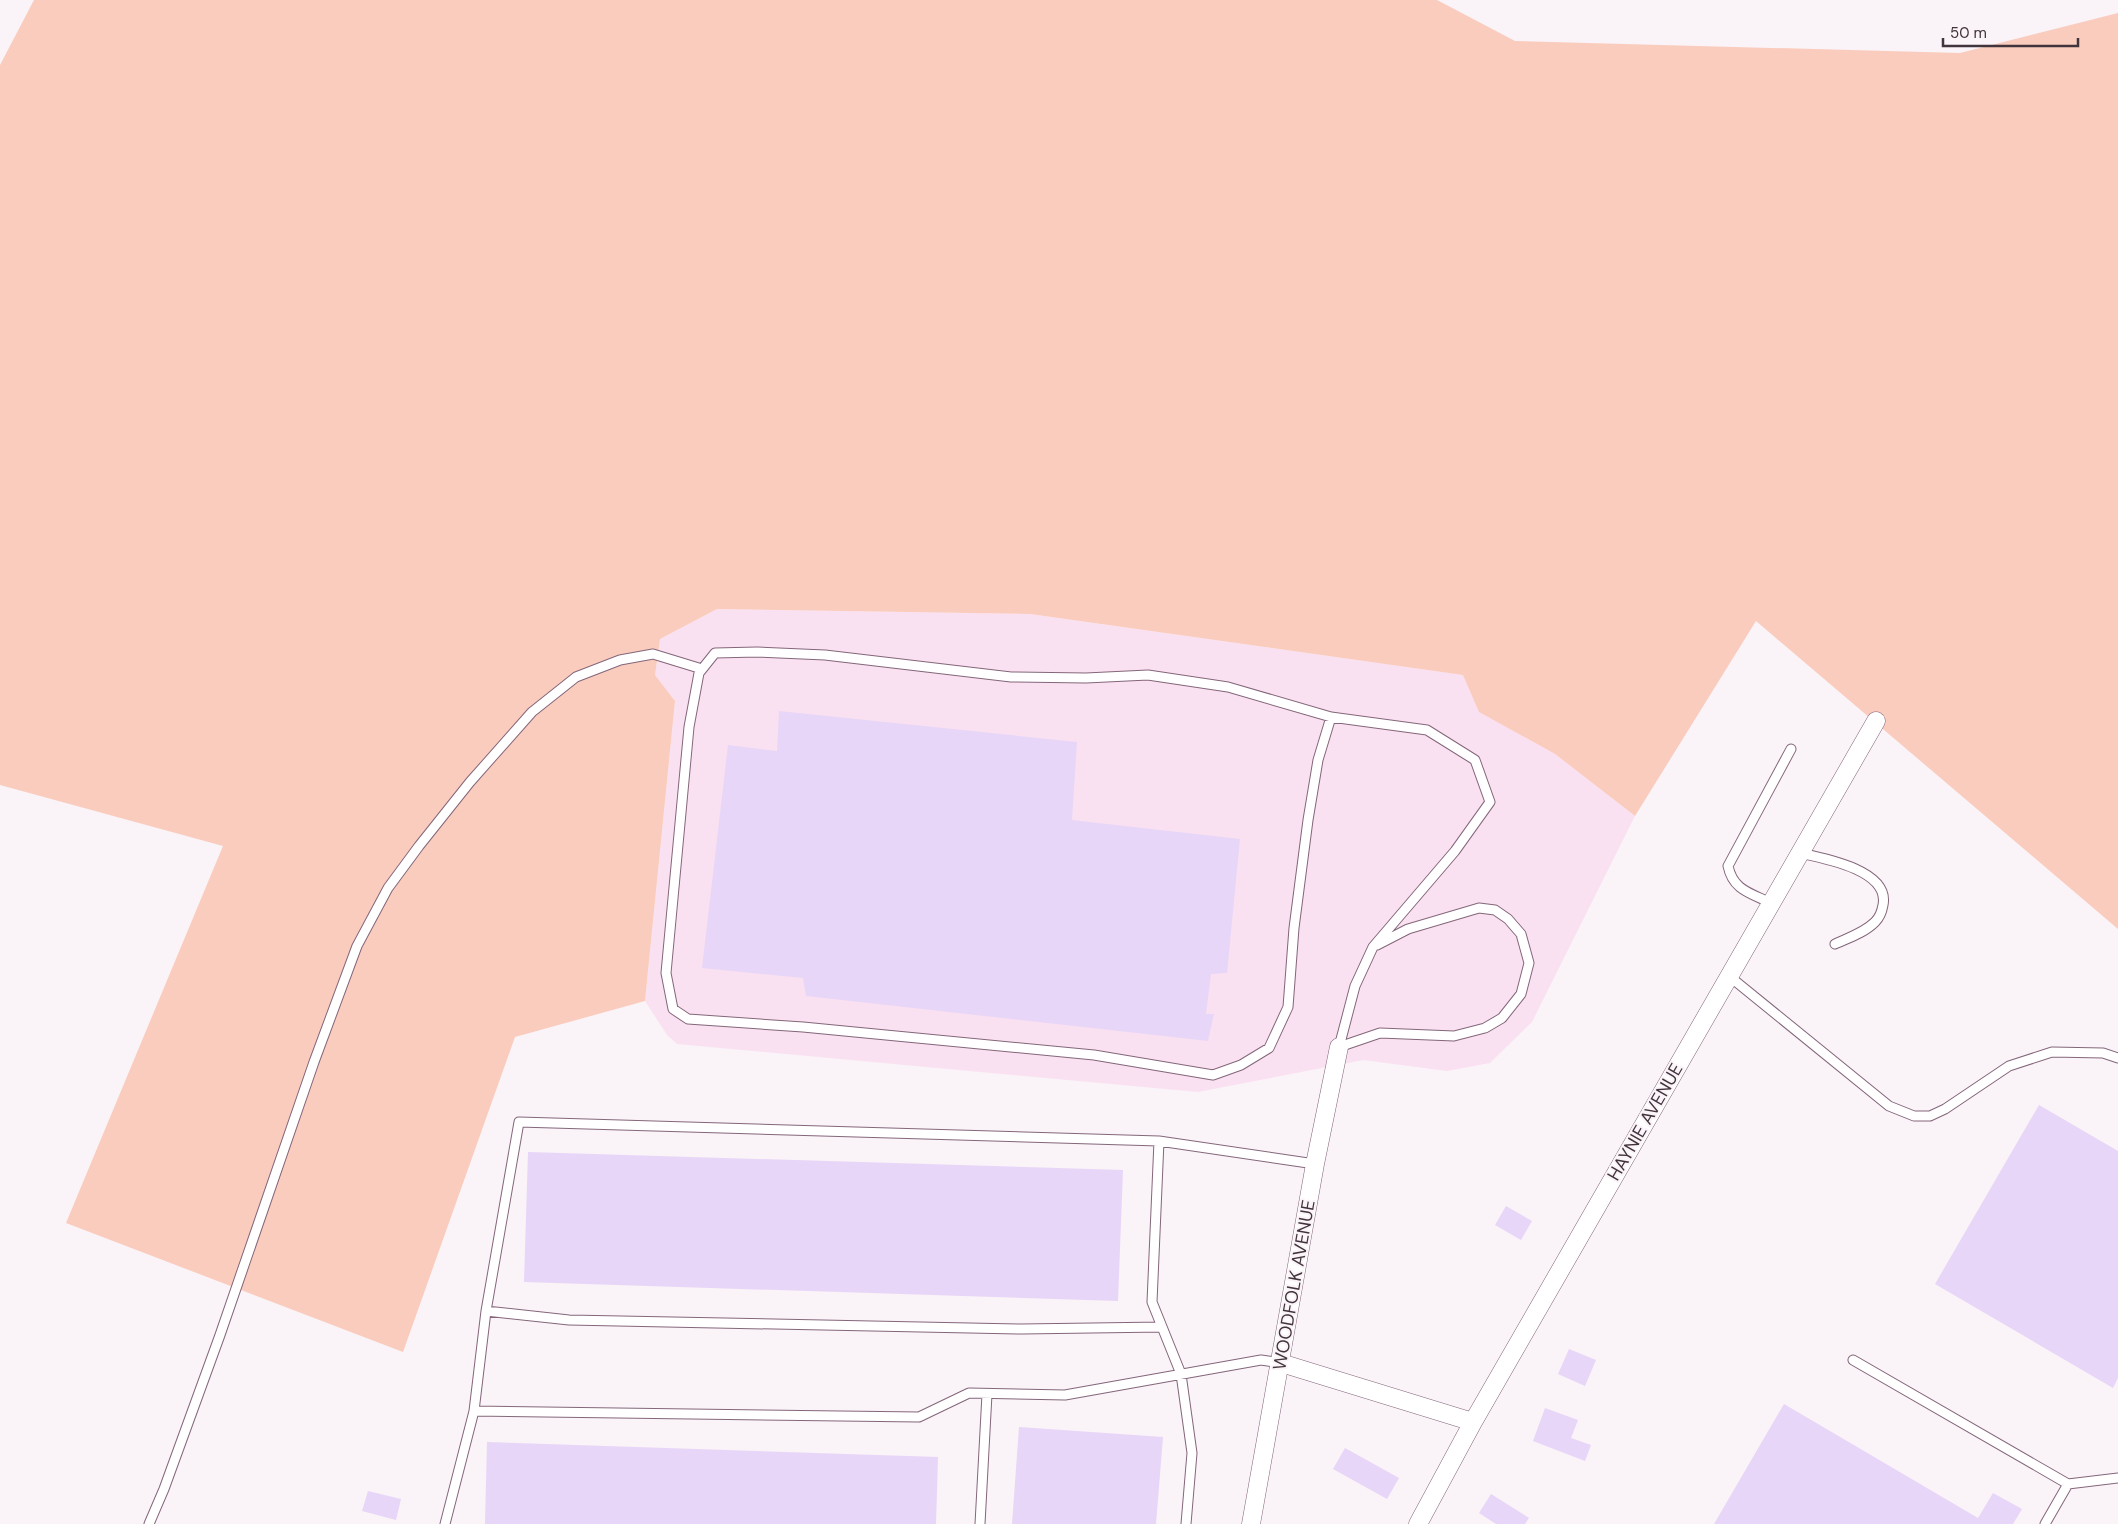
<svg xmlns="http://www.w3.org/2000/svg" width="2118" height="1524" font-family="'DM Sans',sans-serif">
<rect width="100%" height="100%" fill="#faf3f8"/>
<!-- built -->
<path fill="#fae1f1" d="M717,609L1030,614L1464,675L1480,712L1555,754L1635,816L1532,1022L1490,1063L1447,1071L1363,1060L1198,1092L677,1044L667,1035L645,1001L675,701L655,675L660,639Z"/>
<!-- green -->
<path fill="#faccbd" d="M34,0H1437L1515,41L1960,53L2118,13V929L1756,621L1635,816L1555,754L1479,712L1463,675L1030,614L717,609L660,639L655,675L675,701L645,1001L515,1037L403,1352L66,1223L223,846L0,785V65Z"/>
<!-- building -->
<path fill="#e7d6f7" d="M779,711L1077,742L1072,820L1240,839L1227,973L1211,974L1206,1014H1214L1208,1041L806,996L803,978L702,968L728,745L777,751Z
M2039,1105L2118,1151V1378L2113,1388L1935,1284Z
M528,1152L1123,1170L1118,1301L524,1282Z
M1506,1206L1532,1221L1521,1240L1495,1225Z
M1569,1349L1596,1360L1585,1386L1558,1374Z
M1784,1404L1978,1518L1993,1493L2022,1509L2013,1524H1714Z
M1545,1408L1578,1420L1571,1438L1591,1445L1585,1461L1533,1441Z
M1019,1427L1163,1437L1156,1524H1012Z
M487,1442L938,1457L936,1524H485Z
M1345,1448L1399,1478L1387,1499L1333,1469Z
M368,1491L401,1499L396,1520L362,1511Z
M1491,1494L1529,1518L1525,1524H1496L1479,1513Z"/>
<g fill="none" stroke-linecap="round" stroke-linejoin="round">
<defs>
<path id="lane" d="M1331,717L1318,760L1308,820L1294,928L1288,1007L1269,1048L1241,1065L1213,1075L1094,1055L803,1027L688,1019L673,1009L666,973L689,727L699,673L715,653L757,652L825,655L1011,677L1086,678L1148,675L1228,687L1331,717L1427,730L1475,760L1490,802L1455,851L1373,947L1355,986L1339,1047
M1799,853C1823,858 1890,870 1883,905C1882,911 1880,917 1875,922C1864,933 1848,938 1835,944
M1771,903C1750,893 1733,890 1728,866L1791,749
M1729,976L1889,1106L1914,1116H1930L1945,1109L2009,1066L2052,1052L2103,1053L2118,1058
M1339,1047L1380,1033L1454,1036L1485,1028L1502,1018L1521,994L1529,963L1521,934L1508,919L1495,910L1479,908L1408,929L1377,945
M486,1311L519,1122L1159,1141
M1853,1360L2068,1484L2118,1478
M474,1411L486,1311L569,1320L1022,1329L1162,1327
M149,1524L164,1489L220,1335L314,1062L357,946L388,888L419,846L470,782L532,712L576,677L620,660L653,654L702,669
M445,1524L474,1411L919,1417L969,1393L1065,1395L1261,1360L1281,1363
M980,1524L987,1394
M1186,1524L1192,1453L1181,1374L1152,1302L1159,1141L1315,1164
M2045,1524L2068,1484"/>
<path id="street" d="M1281,1363L1473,1422
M1251,1524L1315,1164L1339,1047
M1418,1524L1473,1422L1876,721"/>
</defs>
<!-- lane casing -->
<use href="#lane" stroke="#84667a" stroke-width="11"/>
<!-- street casing -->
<use href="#street" stroke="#84667a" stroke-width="19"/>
<!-- lane -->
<use href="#lane" stroke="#fff" stroke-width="9"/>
<!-- street -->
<use href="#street" stroke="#fff" stroke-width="18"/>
</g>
<g text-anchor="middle" stroke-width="4" stroke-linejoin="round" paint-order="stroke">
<!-- street labels -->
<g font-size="18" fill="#41343c" stroke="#faf3f8">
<text transform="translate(1645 1122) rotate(-60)" y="6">HAYNIE AVENUE</text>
<text transform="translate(1294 1285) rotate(-80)" y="6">WOODFOLK AVENUE</text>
</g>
</g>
<!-- scale -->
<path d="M1943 38v8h135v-8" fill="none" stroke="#41343c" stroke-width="2.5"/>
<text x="1950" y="38" font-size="15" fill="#41343c" stroke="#faf3f8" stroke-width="4" paint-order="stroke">50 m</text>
</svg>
